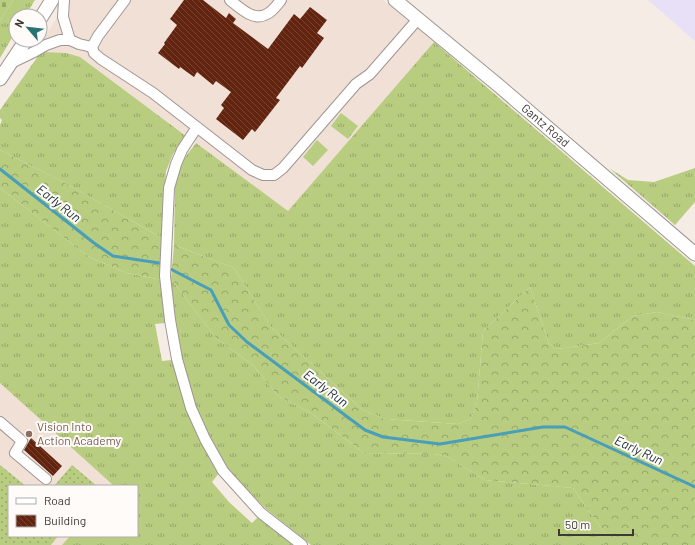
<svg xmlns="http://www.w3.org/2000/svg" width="695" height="545" font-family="Barlow,sans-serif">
<defs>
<pattern id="grass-tufts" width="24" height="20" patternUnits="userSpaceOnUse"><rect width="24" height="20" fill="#b8cd80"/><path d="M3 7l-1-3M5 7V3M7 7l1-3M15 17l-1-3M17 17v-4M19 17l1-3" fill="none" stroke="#97a76a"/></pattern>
<pattern id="forest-crowns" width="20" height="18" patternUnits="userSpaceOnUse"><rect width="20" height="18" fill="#b8cd80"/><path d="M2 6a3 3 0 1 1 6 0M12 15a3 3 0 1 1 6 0" fill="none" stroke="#97a76a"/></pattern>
<pattern id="cemetery-stones" width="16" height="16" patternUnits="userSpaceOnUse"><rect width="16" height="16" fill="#b8cd80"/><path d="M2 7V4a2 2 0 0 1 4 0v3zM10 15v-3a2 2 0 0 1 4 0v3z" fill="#97a76a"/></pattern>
<pattern id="garden-dots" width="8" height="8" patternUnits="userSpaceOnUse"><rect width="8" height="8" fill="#b8cd80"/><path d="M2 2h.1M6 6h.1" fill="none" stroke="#97a76a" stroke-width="1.8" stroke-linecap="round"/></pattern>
<pattern id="building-back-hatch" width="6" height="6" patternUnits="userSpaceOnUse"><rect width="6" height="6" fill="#63240f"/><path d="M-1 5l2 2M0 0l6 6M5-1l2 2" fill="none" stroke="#764433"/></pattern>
</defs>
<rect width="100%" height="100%" fill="#f6ece6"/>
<!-- industrial -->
<path fill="#e7e0f6" d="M648,0H695V41Z"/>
<!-- built -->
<path fill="#f1e0d6" d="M68,0H383L434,42L288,211L80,57L35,52Z
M0,383L114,486H9V536H70L62,545H0Z"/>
<!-- grass -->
<path fill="url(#grass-tufts)" d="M13,0H35L25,16H16V31L0,58V21Z
M434,42L695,266V320L657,312L633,316L599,343L558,349L549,344L530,287L483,331L477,402L471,419L458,424L385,419L363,410L271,327L234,268L174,245L175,182L183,160L196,143L288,211Z
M41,52L66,53L80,57L186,136L173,154L166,171L162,238L65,183L0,150V125L2,120L0,118V110Z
M341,113L358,126L348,139L331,126Z
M609,168L628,180L654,182L695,168V202L675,225Z
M0,188L89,257L127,273L162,280L165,323L155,324L162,361L172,360L187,412L205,450L219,473L212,482L229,502L252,523L259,516L296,545H62L70,536H137V486H114L0,383Z
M171,279L217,339L253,365L278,396L311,413L364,453L435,454L448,457L485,480L573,488L605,534V545H311L265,508L238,480L223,463L206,432L191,396L175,329Z"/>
<!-- forest -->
<path fill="url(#forest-crowns)" d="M0,150L65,183L162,238V280L127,273L89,257L0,188Z
M174,245L234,268L271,327L363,410L385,419L458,424L471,419L477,402L483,331L530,287L549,344L558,349L599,343L633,316L657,312L695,320V545H605V534L573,488L485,480L448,457L435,454L364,453L311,413L278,396L253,365L217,339L171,279Z"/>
<!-- cemetery -->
<path fill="url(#cemetery-stones)" d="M0,0H13L0,21Z"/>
<!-- garden -->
<path fill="url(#garden-dots)" d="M0,465L26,486H9V536H58L51,545H0Z
M72,465L97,486H54Z"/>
<!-- pitch -->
<path fill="#b8cd80" d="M317,140L328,150L313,166L303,157Z"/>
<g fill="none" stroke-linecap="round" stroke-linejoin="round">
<!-- stream -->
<path stroke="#499eb9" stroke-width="3" d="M0,169L94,243L113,256L159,263L211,290L229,325L247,342L365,430L383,437L440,444L543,427H565L695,487"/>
</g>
<!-- building -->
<path fill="url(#building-back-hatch)" d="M184,0H203L226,18L229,13L236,19L233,23L268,49L294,14L300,19L310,7L327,20L317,33L324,38L302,68L300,66L276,98L280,100L255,132L252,129L243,140L216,119L224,108L221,105L231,92L216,81L213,85L197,72L194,77L180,67L179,69L158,53L165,44L164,43L177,25L170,19Z
M31,438L62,466L53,476L24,450Z"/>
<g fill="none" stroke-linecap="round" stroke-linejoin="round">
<defs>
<path id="minor" d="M64,0L63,17L70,40
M125,0L98,36L92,47L94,53L101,59L153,93L252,170L263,175H274L283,168L356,84L370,74L418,19
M230,0C240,8 254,22 267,14C273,11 277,5 281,0
M11,63L34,52L46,45L60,40H70L79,44L92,47
M197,127L182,150L176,164L169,188L165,276L170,320L177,359L191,408L205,439L223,471L261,513L302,545
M0,422L22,441L15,453L46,479"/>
<g id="major">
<path id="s1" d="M395,0L498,85L695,254"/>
<path d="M40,19L52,0"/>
<path d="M0,79L26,40"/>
</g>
</defs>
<!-- minor casing -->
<use href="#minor" stroke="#9f9691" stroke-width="12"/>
<!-- major casing -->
<use href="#major" stroke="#9f9691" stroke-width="15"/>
<!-- minor -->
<use href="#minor" stroke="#fff" stroke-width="10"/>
<!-- major -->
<use href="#major" stroke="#fff" stroke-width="13"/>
</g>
<!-- markers -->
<circle fill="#8d6e63" stroke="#fefbf8" stroke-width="1.5" cx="29" cy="434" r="4"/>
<g text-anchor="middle" stroke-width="4" stroke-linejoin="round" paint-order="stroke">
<!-- street labels -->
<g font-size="12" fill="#3c3936" stroke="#fefbf8">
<text dy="4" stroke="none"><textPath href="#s1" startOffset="196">Gantz Road</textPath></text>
</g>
<!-- education labels -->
<g font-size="12" fill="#785e54" stroke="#fefbf8" text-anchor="start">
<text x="37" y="431">Vision Into<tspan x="37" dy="14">Action Academy</tspan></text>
</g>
<!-- water labels -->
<g font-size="13" font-style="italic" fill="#172d34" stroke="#fefbf8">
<text transform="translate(59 203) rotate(38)" y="5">Early Run</text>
<text transform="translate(326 388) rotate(37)" y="5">Early Run</text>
<text transform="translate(639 450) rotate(25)" y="5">Early Run</text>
</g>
</g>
<!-- legend -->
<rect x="8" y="485" width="130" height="52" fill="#fefbf8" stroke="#b0adaa"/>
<rect x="16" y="498" width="20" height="6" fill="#ffffff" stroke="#b0adaa"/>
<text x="44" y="505" font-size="12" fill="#3c3936">Road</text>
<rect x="16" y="515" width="20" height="12" fill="url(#building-back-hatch)" stroke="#b0adaa"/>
<text x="44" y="525" font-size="12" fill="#3c3936">Building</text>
<!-- north arrow -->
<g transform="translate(28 28) rotate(298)"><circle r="19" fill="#fefbf8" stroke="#b0adaa"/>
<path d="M0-3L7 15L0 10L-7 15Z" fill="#287373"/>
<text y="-6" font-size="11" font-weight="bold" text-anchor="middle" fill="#3c3936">N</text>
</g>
<!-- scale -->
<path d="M559 529v6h74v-6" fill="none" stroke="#3c3936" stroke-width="2"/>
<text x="565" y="529" font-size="12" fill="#3c3936" stroke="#fefbf8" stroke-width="3" paint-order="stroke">50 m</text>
</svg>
